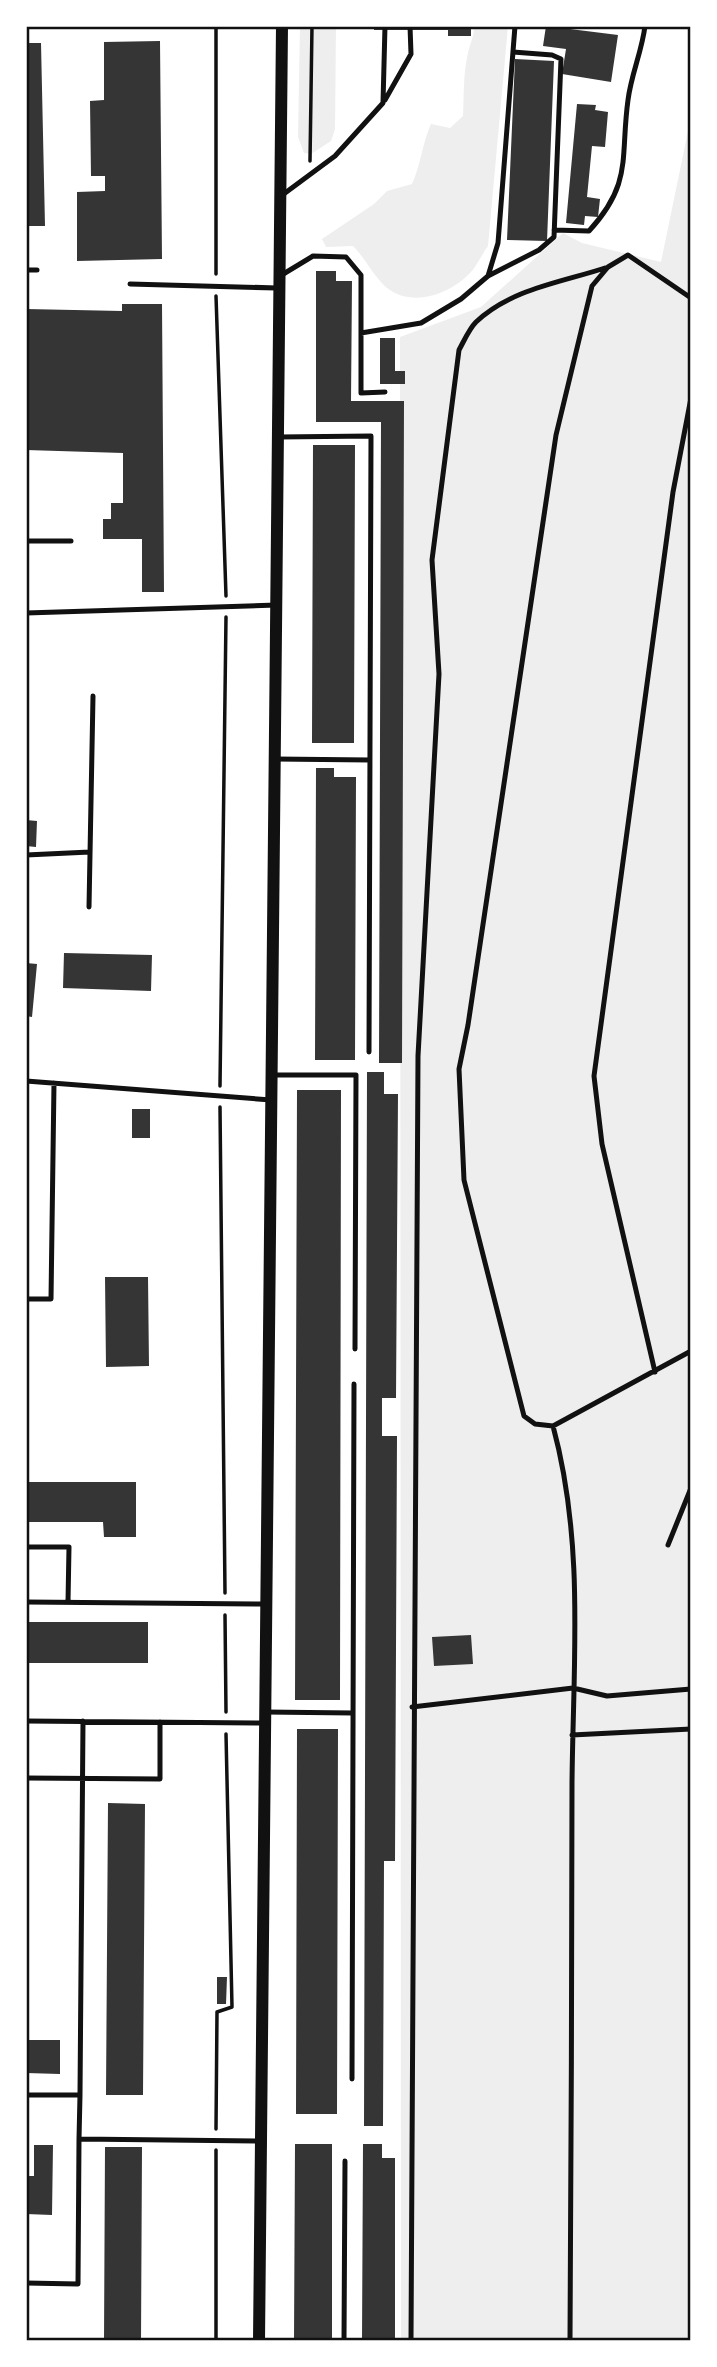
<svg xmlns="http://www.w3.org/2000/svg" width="717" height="2367" font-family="Raleway,sans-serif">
<rect width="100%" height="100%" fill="#fff"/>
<!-- green -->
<path fill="#eee" d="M300,26H336L335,129L331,141L311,154L304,153L298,137Z
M474,26H508L488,246C482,254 477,266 470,273C450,294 413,308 387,288C374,277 365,258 353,246L326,247L322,239L374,204L387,191L412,184C421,164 422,144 431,124L450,128L463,116C464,95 463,74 468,53C470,43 474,38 474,26Z
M688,131H691V2341H401L400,337L481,307L563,233L582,243L661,262Z"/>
<!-- building -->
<path fill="#353535" d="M374,26H471V36H448V30H374Z
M546,26L618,35L611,82L562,74L566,49L543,46Z
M160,41L162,259L77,261V192L105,191V176H91L90,101L104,100V42Z
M26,43H41L45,226H26Z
M515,59L554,61L547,241L507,240Z
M577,104L596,105L595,110L608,112L605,147L592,146L587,197L600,199L598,217L585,216L584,225L566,223Z
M316,271H336V281H352L351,401H404L402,1063H379L381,422H316Z
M122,304H162L164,592H142V539H103V519H111V503H123V453L26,450V309L122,311Z
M380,338H395V371H405V384H380Z
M313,445H355L354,743H312Z
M316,768H334V777H356L355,1060H315Z
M26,820L37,821L36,847L26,846Z
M64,953L152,955L151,991L63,988Z
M26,963L37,964L32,1017L26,1016Z
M367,1072H384V1094H398L396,1398H382V1436H397L395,1861H384L383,2126H364Z
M297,1090H341L340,1700H295Z
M132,1109H150V1138H132Z
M105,1277H148L149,1366L106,1367Z
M26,1482H136V1537H104L103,1522H26Z
M26,1622H148V1663H26Z
M471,1635L473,1664L434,1666L432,1637Z
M297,1729H338L337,2114H296Z
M108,1803L145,1804L143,2095H106Z
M217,1977H227L226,2004H217Z
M26,2040H60V2074L26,2073Z
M295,2144H332V2341H294Z
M363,2144H382V2158H395V2341H362Z
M34,2145H53L52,2215L26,2214V2176H34Z
M105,2147H142L141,2341H104Z"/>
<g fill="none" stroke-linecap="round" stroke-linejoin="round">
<!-- path -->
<path stroke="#111" stroke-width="3.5" d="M310,161L312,26
M216,274V26
M216,296L226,596
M220,1086L226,617
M220,1107L225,1593
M225,1615L226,1712
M216,2129L217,2012L232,2007L226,1734
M216,2150V2341"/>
<!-- service -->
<path stroke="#111" stroke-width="5" d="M385,100L411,54L410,26
M281,196L335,156L383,103L385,26
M554,230L589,231C633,183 620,158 628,100C631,75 642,51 645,26
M26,270H37
M280,276L313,256L346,257L361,275V393L385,392
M488,276L539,250L554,237L561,59L552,55L513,52
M130,284L277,288
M691,298L628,255L608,267L592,286L556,435L468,1025L459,1069L464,1180L524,1416L535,1424L553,1426L691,1351
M361,333L421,323L461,299L488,276L498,243L515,26
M279,437L371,436L369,1052
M26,541H71
M26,613L277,605
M275,759L370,760
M26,855L90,852
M89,907L93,696
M272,1075H356L355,1349
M26,1081L271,1100
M26,1299H51L54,1083
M655,1372L602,1144L594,1076L673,492L691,398
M553,1426C585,1544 573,1664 572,1784C572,1970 571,2155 570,2341
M668,1545L691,1488
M26,1547H69L68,1602
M26,1602L266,1604
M412,1707L573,1688L607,1696L691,1689
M265,1712L353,1713
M26,1721L264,1723
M572,1735L691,1729
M26,1778L160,1779V1722
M352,2079L354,1384
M26,2095H80L79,2139
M80,2095L83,1721
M26,2283L78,2284L79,2139L260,2141
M344,2341L345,2161
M411,2341L418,1056L439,674L432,560L459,350C464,341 469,329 476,322C512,288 564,282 608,267"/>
<!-- tertiary -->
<path stroke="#111" stroke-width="12" d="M259,2341L282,26"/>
</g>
<!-- border -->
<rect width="717" height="2367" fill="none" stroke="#ffffff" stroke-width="56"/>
<rect x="28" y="28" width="661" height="2311" fill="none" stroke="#111" stroke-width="2.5"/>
</svg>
